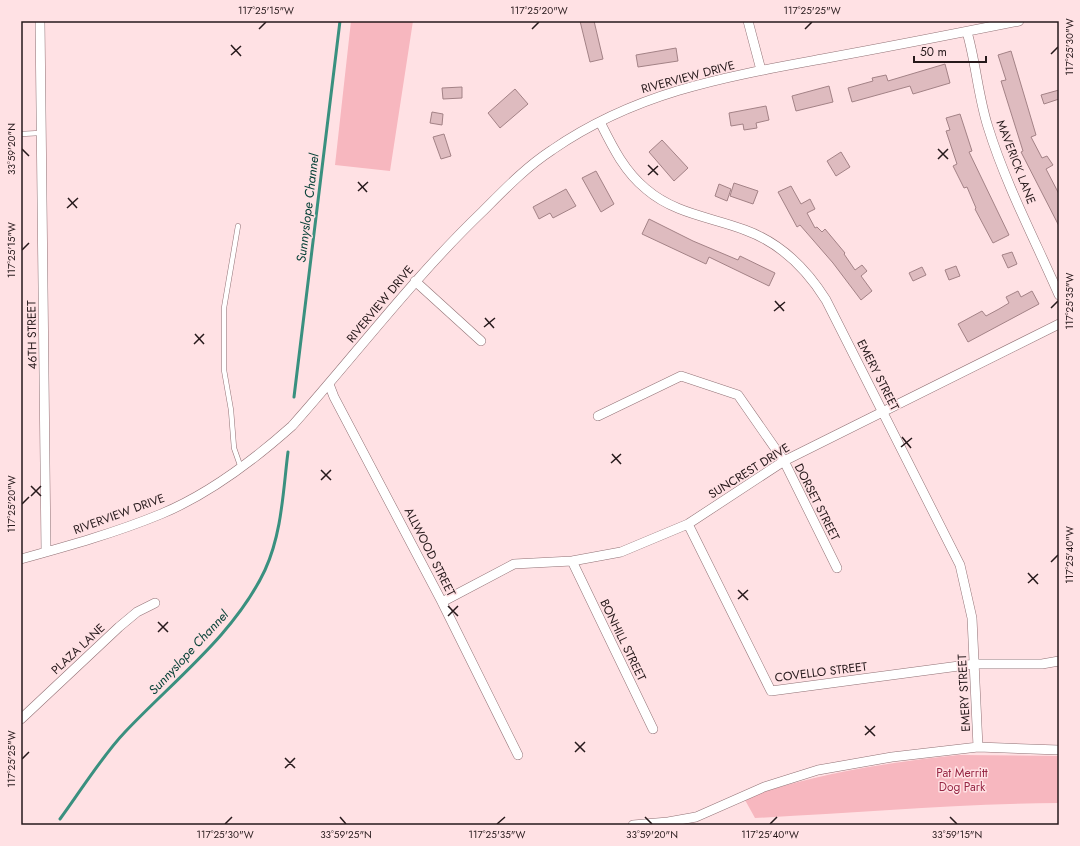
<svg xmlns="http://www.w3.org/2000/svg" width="1080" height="846" font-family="Jost,sans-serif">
<rect width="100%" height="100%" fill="#ffe1e4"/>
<!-- green -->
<path fill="#f7b7bf" d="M351,21H413L390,171L335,165Z
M959,755L1059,756V803C957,804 856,813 755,818L745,800L754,795C821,773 889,762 959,755Z"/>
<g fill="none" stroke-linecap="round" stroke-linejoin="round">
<!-- stream -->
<path stroke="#3a907f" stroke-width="3" d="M294,397L340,21
M60,819C80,792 102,756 125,732C173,681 235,634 265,570C282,533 283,491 288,452"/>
</g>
<!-- building -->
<path fill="#debbbf" stroke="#a38286" d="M580,21H594L603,59L590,62Z
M676,48L678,61L638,67L636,55Z
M1011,51L1036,135L1031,137L1042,158L1047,156L1053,165L1046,169L1059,194V226L1021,152L1023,151L1001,81L1006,80L998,55Z
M945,64L950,83L913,94L910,86L852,102L848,88L873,81L872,78L886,75L888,81Z
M829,86L833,102L796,111L792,96Z
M462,87V98L443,99L442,88Z
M515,89L528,104L500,128L488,113Z
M1059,90V99L1044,104L1041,95Z
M766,106L769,120L756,123L757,128L744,130L743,124L731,126L729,113Z
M432,112L443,114L442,125L430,123Z
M960,114L972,151L969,152L1009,235L993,243L975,209L976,208L967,187L964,188L953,166L957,164L946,131L950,130L946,118Z
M444,134L451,156L441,159L433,137Z
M662,140L688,168L674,181L649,152Z
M841,152L850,167L836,176L827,161Z
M596,171L614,204L601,212L582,178Z
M734,183L758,191L753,204L730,196Z
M719,184L731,189L727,201L715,196Z
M791,186L801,204L810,199L815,209L807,213L815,228L817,227L822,232L825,229L845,253L844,254L855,270L862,265L867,271L861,276L872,291L861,300L833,263L800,225L797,227L778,192Z
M566,189L576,206L553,218L550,213L539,219L533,207Z
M649,219L693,241L738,260L740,256L775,273L769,286L709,257L706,264L642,234Z
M1012,252L1017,264L1008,268L1002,255Z
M956,266L960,276L949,280L945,270Z
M922,267L926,275L913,281L909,273Z
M1018,291L1021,297L1032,291L1039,304L968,342L958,324L982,311L986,316L999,309L1009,303L1006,297Z"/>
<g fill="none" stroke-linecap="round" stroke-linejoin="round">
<defs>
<path id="lane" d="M21,134L40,133
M238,226L224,308V370L231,410L234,448L241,468"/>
<path id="street" d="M40,21L46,552
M748,21L761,70
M967,32C976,63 978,96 988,127C1006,185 1035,240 1059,295
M600,122C612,146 624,171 646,189C675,214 711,217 745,230C781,243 806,268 826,300L960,565L972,618L978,747
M415,281L481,341
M329,384L334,397L442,602L518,755
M598,416L681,376L738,395L784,461L837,568
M688,524L771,691L974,664H1042L1059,661
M21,559C68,546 115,533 161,514C207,495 255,459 292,426C356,354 414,277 483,211C505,189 526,167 552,150C636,92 724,77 822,59C888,47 954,34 1019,21
M572,561L653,729
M442,602L514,564L572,561L621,552L688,524L784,461L1059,324
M21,719L119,627L137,612L155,603
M633,825L668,822L696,817L764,787L818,770L892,757L978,747L1059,750"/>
</defs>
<!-- lane casing -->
<use href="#lane" stroke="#917175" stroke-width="5.5"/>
<!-- street casing -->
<use href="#street" stroke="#917175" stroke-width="10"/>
<!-- lane -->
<use href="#lane" stroke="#fff" stroke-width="4.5"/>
<!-- street -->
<use href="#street" stroke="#fff" stroke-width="9"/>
</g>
<!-- ticks -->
<path fill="none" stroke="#26191b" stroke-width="1.5" d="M259,29L266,22M532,29L539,22M805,29L812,22M231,45L241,56M1051,54L1058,47M231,55L241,46M22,149L29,156M938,149L948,159M938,159L948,149M648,165L658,175M648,175L658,166M358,182L367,192M358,191L368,182M68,198L77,208M67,208L78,198M22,250L29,243M775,301L784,311M1051,308L1058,301M774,311L785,302M485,318L494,328M484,327L495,318M195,334L204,344M194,344L204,334M902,437L911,448M901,447L912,438M612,454L621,464M611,463L621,454M321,470L331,480M321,480L331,470M31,486L41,496M31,496L41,486M22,504L29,497M1051,562L1058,555M1028,573L1038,584M1028,583L1038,574M738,590L748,600M738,599L748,590M448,606L458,616M448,616L458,606M158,622L168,632M158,632L168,622M865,726L875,736M865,735L875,726M575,742L585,752M575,752L585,742M285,758L295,768M22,759L29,752M285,768L295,758M340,817L346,824M645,817L652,824M950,817L957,824M225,824L232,817M497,824L505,817M770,824L777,817"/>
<g text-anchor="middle" stroke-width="3" stroke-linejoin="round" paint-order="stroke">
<!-- street labels -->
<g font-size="12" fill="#26191b" stroke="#ffe1e4">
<text transform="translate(688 77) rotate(-15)" y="4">RIVERVIEW DRIVE</text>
<text transform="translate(1016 162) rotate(69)" y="4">MAVERICK LANE</text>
<text transform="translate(380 304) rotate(-50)" y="4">RIVERVIEW DRIVE</text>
<text transform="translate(32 335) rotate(-91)" y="4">46TH STREET</text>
<text transform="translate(878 375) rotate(63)" y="4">EMERY STREET</text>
<text transform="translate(749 471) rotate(-32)" y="4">SUNCREST DRIVE</text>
<text transform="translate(817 502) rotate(63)" y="4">DORSET STREET</text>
<text transform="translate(119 514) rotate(-20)" y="4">RIVERVIEW DRIVE</text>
<text transform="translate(430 552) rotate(63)" y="4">ALLWOOD STREET</text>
<text transform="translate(623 640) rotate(64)" y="4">BONHILL STREET</text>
<text transform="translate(78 649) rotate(-43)" y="4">PLAZA LANE</text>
<text transform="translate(821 672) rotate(-7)" y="4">COVELLO STREET</text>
<text transform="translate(964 693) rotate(-93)" y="4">EMERY STREET</text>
</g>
<!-- park labels -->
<g font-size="12" fill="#972744" stroke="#ffe1e4">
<text x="962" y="777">Pat Merritt<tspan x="962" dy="14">Dog Park</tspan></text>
</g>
<!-- water labels -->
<g font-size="13" font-style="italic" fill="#033e34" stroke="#ffe1e4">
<text transform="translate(307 208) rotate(-83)" y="5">Sunnyslope Channel</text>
<text transform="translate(188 652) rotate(-47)" y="5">Sunnyslope Channel</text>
</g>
</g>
<!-- border -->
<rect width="1080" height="846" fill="none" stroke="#ffe1e4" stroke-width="44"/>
<!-- scale -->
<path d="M914 56v6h72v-6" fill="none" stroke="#26191b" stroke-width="2"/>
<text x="920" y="56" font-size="12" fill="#26191b" stroke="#ffe1e4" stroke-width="3" paint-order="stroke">50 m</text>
<rect x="22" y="22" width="1036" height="802" fill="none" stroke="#26191b" stroke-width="1.5"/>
<g font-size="10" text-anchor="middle" fill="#26191b">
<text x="266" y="14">117°25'15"W</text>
<text x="539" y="14">117°25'20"W</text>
<text x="812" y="14">117°25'25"W</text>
<text transform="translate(1069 47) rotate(-90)" y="4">117°25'30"W</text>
<text transform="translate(11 149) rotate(-90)" y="4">33°59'20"N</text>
<text transform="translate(11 250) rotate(-90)" y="4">117°25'15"W</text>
<text transform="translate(1069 301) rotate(-90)" y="4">117°25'35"W</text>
<text transform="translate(11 504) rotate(-90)" y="4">117°25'20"W</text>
<text transform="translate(1069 555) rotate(-90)" y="4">117°25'40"W</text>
<text transform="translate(11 759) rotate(-90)" y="4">117°25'25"W</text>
<text x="225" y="838">117°25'30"W</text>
<text x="346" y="838">33°59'25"N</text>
<text x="497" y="838">117°25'35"W</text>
<text x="652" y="838">33°59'20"N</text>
<text x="770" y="838">117°25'40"W</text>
<text x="957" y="838">33°59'15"N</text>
</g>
</svg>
